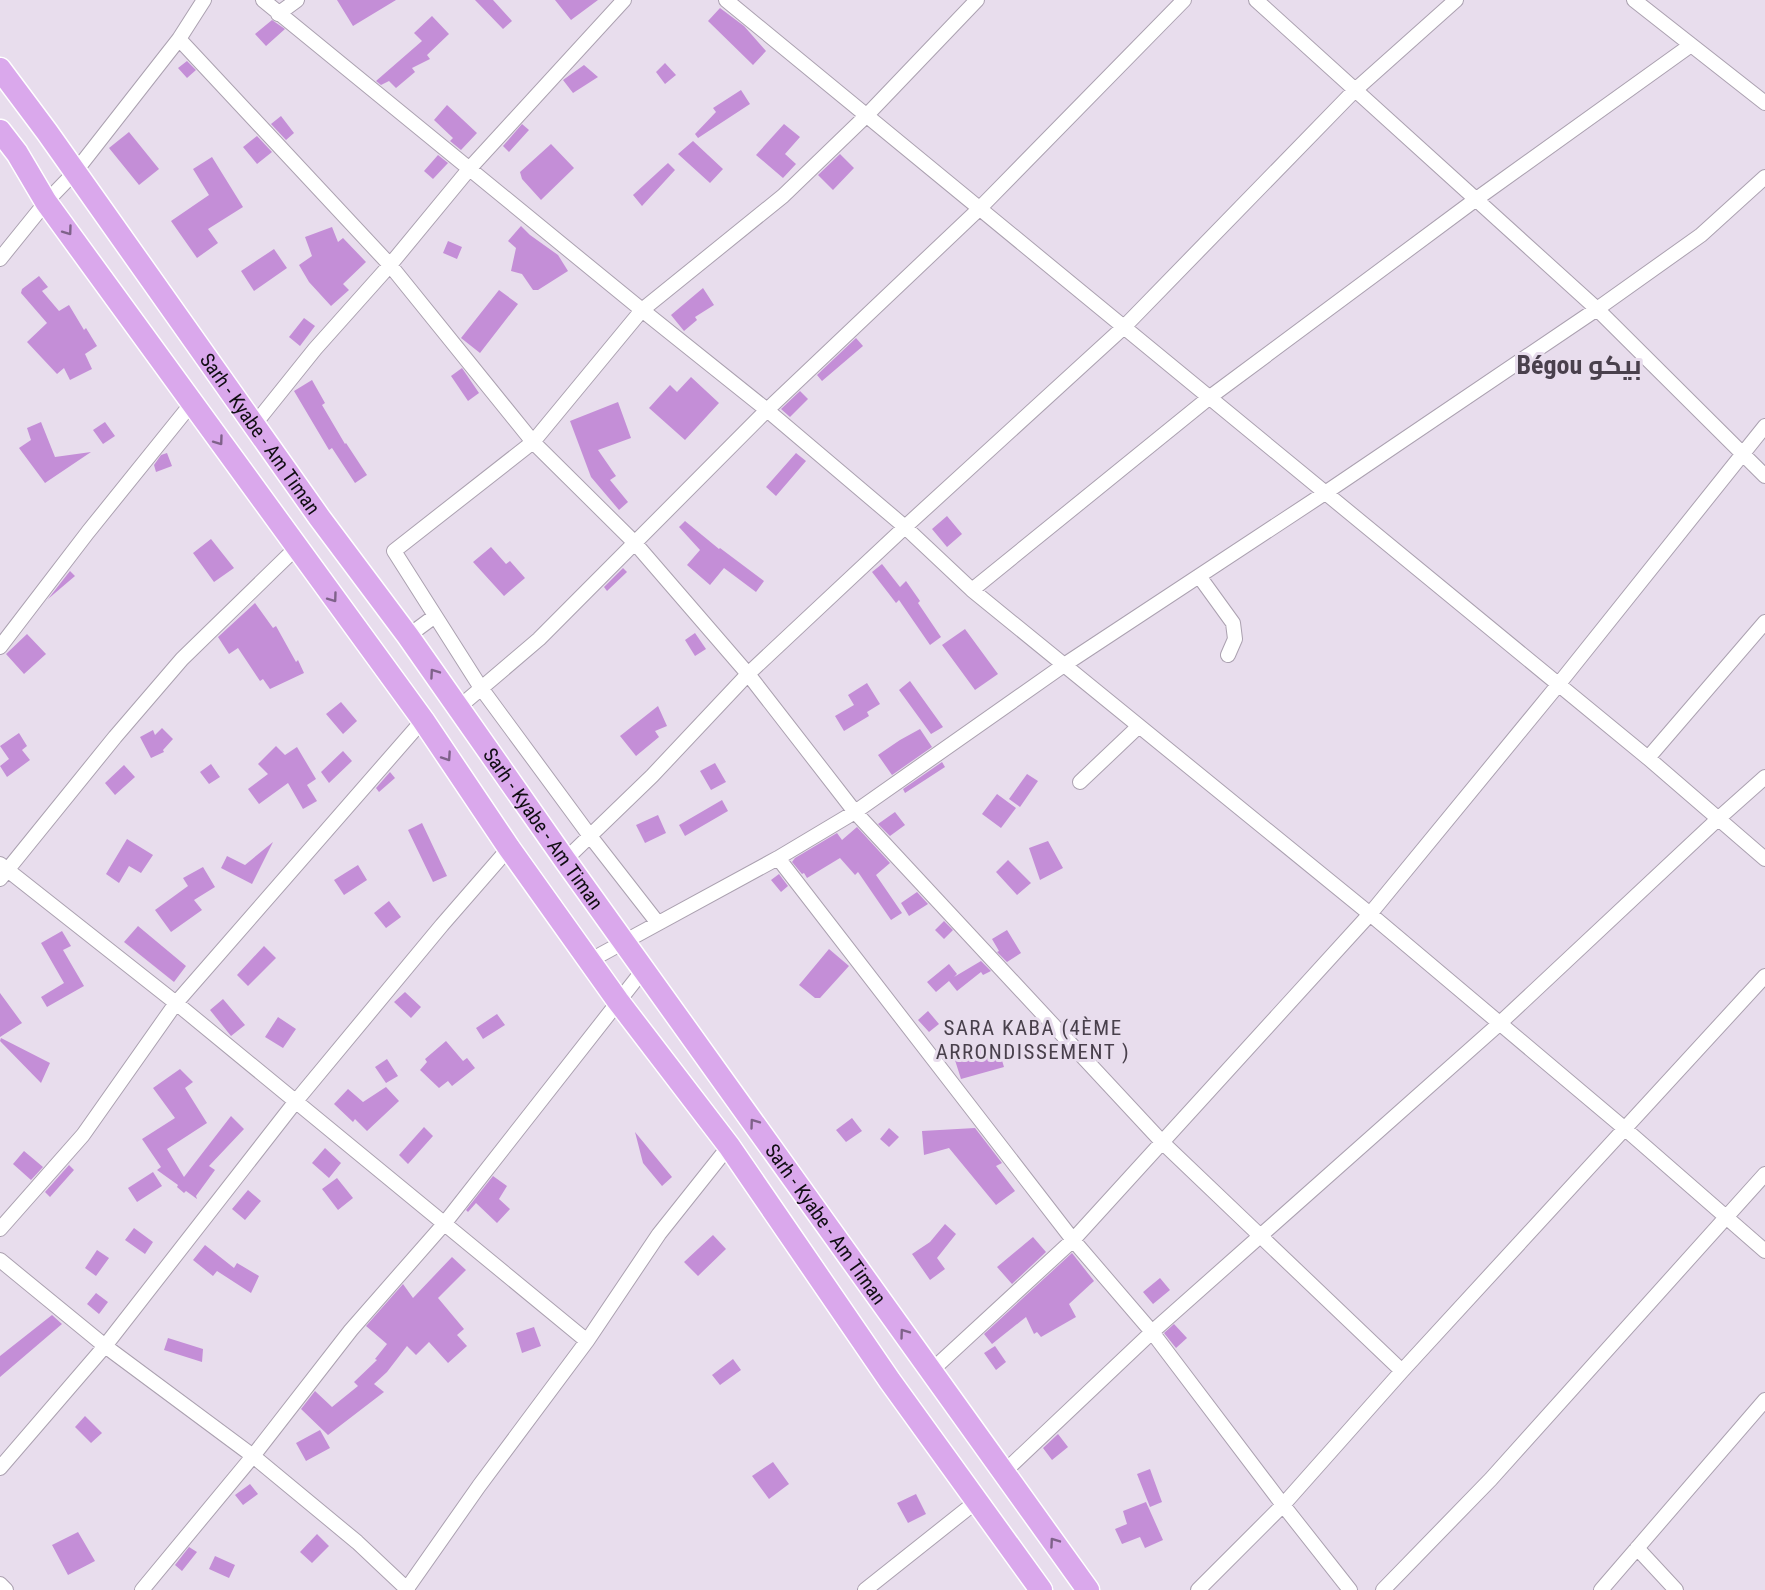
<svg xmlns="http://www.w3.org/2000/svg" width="1765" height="1590" font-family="'Roboto Condensed',Cairo,sans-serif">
<rect width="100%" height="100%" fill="#e8dded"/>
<!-- building -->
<path fill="#c48ed7" d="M337,0H396L353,26Z
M475,0H493L512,21L503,29Z
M555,0H598L571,20Z
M720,8L744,26L766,51L753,65L708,21Z
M432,16L449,34L427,55L430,59L412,68L415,72L396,88L389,81L381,85L376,81L422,41L414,33Z
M272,20L285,29L266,46L255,34Z
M187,61L196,70L187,78L178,68Z
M665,63L676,75L665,84L656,72Z
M584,65L598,77L573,93L563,80Z
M741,90L750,104L698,138L695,134L716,112L713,108Z
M447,105L477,133L461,150L450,141L453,138L434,120Z
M281,116L294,133L286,140L271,124Z
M522,124L529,130L509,152L503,146Z
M784,124L800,137L785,154L796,164L783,178L756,155Z
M129,132L159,169L139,185L109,148Z
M257,136L272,152L257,164L243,147Z
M693,141L723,169L710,183L678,154Z
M551,144L574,168L541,200L522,179L520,172Z
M840,154L854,168L833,190L818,175Z
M438,155L448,163L433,179L424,171Z
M212,157L243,207L208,229L218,243L197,258L171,221L209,195L193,169Z
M668,163L675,170L642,206L633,195Z
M521,226L530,235L558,255L568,271L538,290H533L522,274L511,271L516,248L508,241Z
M332,227L338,242L343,238L366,262L343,284L349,290L331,306L309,282L299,265L312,256L305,237Z
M448,241L462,247L457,259L443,253Z
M274,249L287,268L254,291L241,271Z
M39,276L48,287L42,291L59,311L69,305L84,330L86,328L97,346L85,354L92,369L70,380L64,368L57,374L27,342L47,323L21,293L22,289Z
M703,288L714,305L695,317L697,320L684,331L671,315Z
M499,290L518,304L480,353L461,338Z
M304,318L315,326L300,346L289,337Z
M856,338L863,346L822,381L817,375Z
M462,368L479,393L468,401L451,376Z
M691,377L719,403L685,440L649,408L670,385L677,392Z
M312,380L325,403L322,405L345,444L346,443L367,475L355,483L332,448L329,450L294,391Z
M800,391L808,399L790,417L781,409Z
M618,402L631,438L598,450L616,476L610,480L628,502L619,510L591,477L570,421Z
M41,422L55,457L91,452L45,483L19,448L31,440L27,428Z
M105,422L115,436L103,444L93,430Z
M167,453L172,466L156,472L154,465L161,455Z
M796,453L806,461L776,496L766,487Z
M947,516L962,534L947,547L932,529Z
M685,521L719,549L720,548L764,581L756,592L724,568L710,585L687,565L700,550L679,527Z
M211,539L234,568L214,582L193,553Z
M491,547L506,564L510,561L525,578L504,596L473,562Z
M882,564L900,587L906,581L920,601L918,603L941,637L930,645L899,600L896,603L872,572Z
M623,568L627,572L607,591L604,587Z
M70,571L75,576L48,599Z
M255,603L273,628L276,626L296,662L298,660L304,673L270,689L263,679L260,681L238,648L229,654L218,637Z
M965,629L998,674L975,690L942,645Z
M695,633L706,649L695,656L685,640Z
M27,634L46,654L24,674L6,654Z
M910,681L943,727L931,734L899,690Z
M867,683L880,704L867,712L869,716L844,731L835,716L854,705L848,695Z
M341,702L357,721L343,734L326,714Z
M658,706L667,726L655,731L659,737L636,756L620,736Z
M162,728L173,739L163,750L164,752L151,758L140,737L153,730L155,735Z
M920,729L932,747L892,775L878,755L900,740Z
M19,733L27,746L22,750L30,760L7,777L0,766L9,759L0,746Z
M276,746L285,755L297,747L316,779L307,785L317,801L303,809L288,783L259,804L248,789L268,774L258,764Z
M343,751L352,761L329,783L321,772Z
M942,762L945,767L905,793L903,789Z
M715,763L726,782L711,790L700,771Z
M211,764L220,777L209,784L200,772Z
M124,765L135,777L115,795L105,783Z
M390,772L395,778L379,792L376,788Z
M1027,774L1038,781L1020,807L1009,799Z
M997,794L1016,808L1001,828L982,814Z
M722,800L728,811L685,836L679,825Z
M895,812L905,825L890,836L878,824Z
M658,815L666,833L645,843L636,825Z
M422,823L447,876L433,882L408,830Z
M857,827L890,863L876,875L902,913L891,920L858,872L855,875L840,858L807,878L804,873L802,874L792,862L795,858L837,833L842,840Z
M127,839L153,855L141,873L129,866L119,883L106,874Z
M1048,841L1063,868L1040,880L1029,848Z
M273,842L252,884L221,868L227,856L245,865Z
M1008,860L1031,883L1017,895L996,872Z
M358,865L367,880L344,895L334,880Z
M203,867L215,887L194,900L202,910L171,932L155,910L188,886L183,878Z
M779,874L788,886L781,892L771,880Z
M917,892L928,904L909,916L901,903Z
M389,901L401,917L386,928L374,913Z
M944,921L953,930L944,939L935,930Z
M138,926L186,966L174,982L124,942Z
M1007,930L1021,953L1007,962L997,952L999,951L992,939Z
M62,931L71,946L63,950L84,986L47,1007L41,997L64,983L41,943Z
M264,946L276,958L248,986L237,975Z
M829,949L849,966L820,998H815L799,985Z
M981,961L991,971L983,975L981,972L957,991L949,981L936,992L927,982L949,964L957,974L954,977Z
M405,992L421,1007L411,1018L394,1002Z
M0,993L22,1023L0,1037Z
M223,999L245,1025L231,1036L210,1010Z
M928,1011L939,1024L929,1032L918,1020Z
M497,1014L505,1025L483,1039L476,1028Z
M278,1017L296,1029L283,1048L265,1037Z
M1,1038L50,1063L41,1083L0,1041Z
M446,1041L463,1061L467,1058L475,1068L452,1086L448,1081L439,1088L420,1070L427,1062L425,1059Z
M997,1044L1004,1067L961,1079L954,1057Z
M387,1059L398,1076L386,1083L375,1067Z
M180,1069L193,1082L185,1088L207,1123L167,1149L184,1177L231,1116L244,1129L209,1166L215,1170L196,1196L197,1199L186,1191L184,1193L177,1187L178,1185L157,1170L161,1167L142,1139L175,1118L153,1088Z
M386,1087L399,1101L367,1131L355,1119L353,1122L334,1104L348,1089L363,1102Z
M852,1118L862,1131L846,1142L836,1130Z
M424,1127L433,1136L408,1164L399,1155Z
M889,1128L899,1137L889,1147L880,1139Z
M975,1128L1002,1163L996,1166L1015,1191L996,1205L949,1148L924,1155L922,1131Z
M635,1132L672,1177L662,1186L643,1163Z
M325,1148L341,1163L329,1178L312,1163Z
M24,1151L43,1167L31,1180L13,1164Z
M69,1165L74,1170L50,1197L45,1192Z
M153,1172L162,1186L137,1202L128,1188Z
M493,1176L507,1186L499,1199L510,1209L497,1223L476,1203L468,1212L466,1210Z
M337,1178L353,1198L338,1210L322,1189Z
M248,1190L261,1201L245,1220L232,1209Z
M945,1224L956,1234L937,1258L945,1269L930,1280L912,1254L930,1242Z
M134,1228L153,1242L145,1254L125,1240Z
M713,1235L726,1249L698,1276L684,1262Z
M1033,1237L1046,1252L1012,1284L997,1267Z
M205,1245L234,1268L237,1263L259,1276L251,1293L217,1271L213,1276L193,1260Z
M97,1250L109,1258L96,1276L85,1268Z
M1072,1253L1094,1281L1069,1304L1076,1317L1041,1337L1037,1332L1034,1334L1026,1317L992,1344L984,1334Z
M452,1257L466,1270L438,1298L464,1329L457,1335L467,1346L448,1363L429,1342L416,1355L407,1346L387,1372L374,1384L384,1392L328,1435L301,1409L315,1391L332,1407L358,1386L354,1382L377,1360L375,1359L387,1344L366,1326L403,1284L413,1298Z
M1160,1278L1170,1290L1153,1304L1143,1292Z
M96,1293L108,1302L99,1314L87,1304Z
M52,1315L62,1324L0,1377V1356Z
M1174,1324L1187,1338L1176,1348L1164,1333Z
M534,1327L541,1346L522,1353L516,1333Z
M168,1338L203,1349L202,1362L164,1350Z
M995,1346L1006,1362L996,1370L984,1353Z
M733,1359L741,1370L720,1385L712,1375Z
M85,1416L102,1433L91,1443L75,1427Z
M320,1430L330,1448L306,1461L296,1443Z
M1058,1434L1068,1447L1052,1460L1043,1448Z
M773,1462L789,1484L769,1499L752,1476Z
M1150,1469L1162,1502L1150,1507L1137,1474Z
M250,1484L258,1494L243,1505L235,1495Z
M916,1494L926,1514L908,1523L897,1503Z
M1146,1502L1163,1540L1145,1548L1140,1537L1122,1544L1115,1529L1127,1524L1123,1511Z
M78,1532L95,1561L68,1575L52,1545Z
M317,1534L329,1546L312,1563L300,1552Z
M189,1547L197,1552L182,1571L175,1565Z
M215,1556L235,1565L229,1578L209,1569Z"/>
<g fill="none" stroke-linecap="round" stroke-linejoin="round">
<defs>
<path id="minor" d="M263,0L642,310L767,410L905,527L972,590L1370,914L1624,1128L1765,1251
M726,0L1648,758L1765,859
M1256,0L1597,309L1765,476
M1634,0L1765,103
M278,14L297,0
M179,39L390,265L533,442L634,542L748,674L855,812L1163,1143L1402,1371
M0,259L46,202L75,172L179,39L204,0
M254,425L315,349L390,265L470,168L624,0
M1199,576L1233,623L1235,639L1228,655
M972,590L1210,397L1475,200L1691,45
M408,636L435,616
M0,647L88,532L192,403
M458,708L539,639L767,410L979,209L1184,0
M1648,758L1765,622
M1080,782L1139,726
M778,858L1073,1240L1152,1332L1283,1505L1350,1590
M565,860L652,776L748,674L905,527L1125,326L1354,91L1456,0
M0,864L176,1003L587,1341
M0,879L115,737L182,659L296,548
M657,922L590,836L481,688L394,551L533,442L642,310L783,196L867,115L977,0
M589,961L778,858L855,812L1064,665L1325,493L1597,309L1701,235L1765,177
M0,1229L83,1135L176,1003L423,720
M0,1260L105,1346L253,1456L357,1542L408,1590
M931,1371L1073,1240L1370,914L1558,685L1765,426
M0,1468L105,1346L296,1101L442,925L509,848
M1004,1472L1152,1332L1499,1024L1719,818L1765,777
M1637,1548L1676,1590
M0,1584L6,1590
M142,1590L253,1456L351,1330L444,1224L644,969
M406,1590L479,1486L587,1341L659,1234L729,1146
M865,1590L977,1501
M1198,1590L1283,1505L1402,1371L1765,976
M1383,1590L1491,1479L1765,1174
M1601,1590L1765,1400"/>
<g id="trunk">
<path id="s1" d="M0,69L47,132L319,517L408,636L565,860L1088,1590"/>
<path d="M0,131L17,153L46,202L423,720L509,848L618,1001L729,1146L890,1381L1041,1590"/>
</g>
</defs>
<!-- minor casing -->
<use href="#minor" stroke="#aba1b0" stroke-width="16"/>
<!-- trunk casing -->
<use href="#trunk" stroke="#fff" stroke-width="25"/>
<!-- minor -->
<use href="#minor" stroke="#fff" stroke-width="14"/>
<!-- trunk -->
<use href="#trunk" stroke="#daa8ec" stroke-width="22"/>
</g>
<!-- one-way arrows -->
<defs><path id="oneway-chevron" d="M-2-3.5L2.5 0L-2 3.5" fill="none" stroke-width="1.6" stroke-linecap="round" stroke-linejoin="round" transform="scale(1.5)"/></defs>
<g stroke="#7f628a">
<use href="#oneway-chevron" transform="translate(68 231) rotate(54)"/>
<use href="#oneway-chevron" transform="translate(219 441) rotate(54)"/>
<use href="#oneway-chevron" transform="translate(333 598) rotate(54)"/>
<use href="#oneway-chevron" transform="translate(434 673) rotate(-125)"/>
<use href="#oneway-chevron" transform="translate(447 757) rotate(56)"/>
<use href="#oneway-chevron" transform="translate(754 1123) rotate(-126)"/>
<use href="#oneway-chevron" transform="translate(904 1333) rotate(-126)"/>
<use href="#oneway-chevron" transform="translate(1054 1542) rotate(-125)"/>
</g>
<g text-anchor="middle" stroke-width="6" stroke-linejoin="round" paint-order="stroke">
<!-- street labels -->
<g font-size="20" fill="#100d12" stroke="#e8dded">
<text dy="7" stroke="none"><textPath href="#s1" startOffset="448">Sarh - Kyabe - Am Timan</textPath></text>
<text dy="7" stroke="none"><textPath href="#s1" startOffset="934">Sarh - Kyabe - Am Timan</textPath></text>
<text dy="7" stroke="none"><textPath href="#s1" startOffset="1420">Sarh - Kyabe - Am Timan</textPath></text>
</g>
<!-- neighbourhood labels -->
<g font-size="21" letter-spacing="1.5" fill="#49404c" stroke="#e8dded">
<text x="1033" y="1035">SARA KABA (4ÈME<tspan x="1033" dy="24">ARRONDISSEMENT )</tspan></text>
</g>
<!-- district labels -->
<g font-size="26" font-weight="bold" fill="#49404c" stroke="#e8dded">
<text x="1579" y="374">Bégou بيكو</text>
</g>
</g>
</svg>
